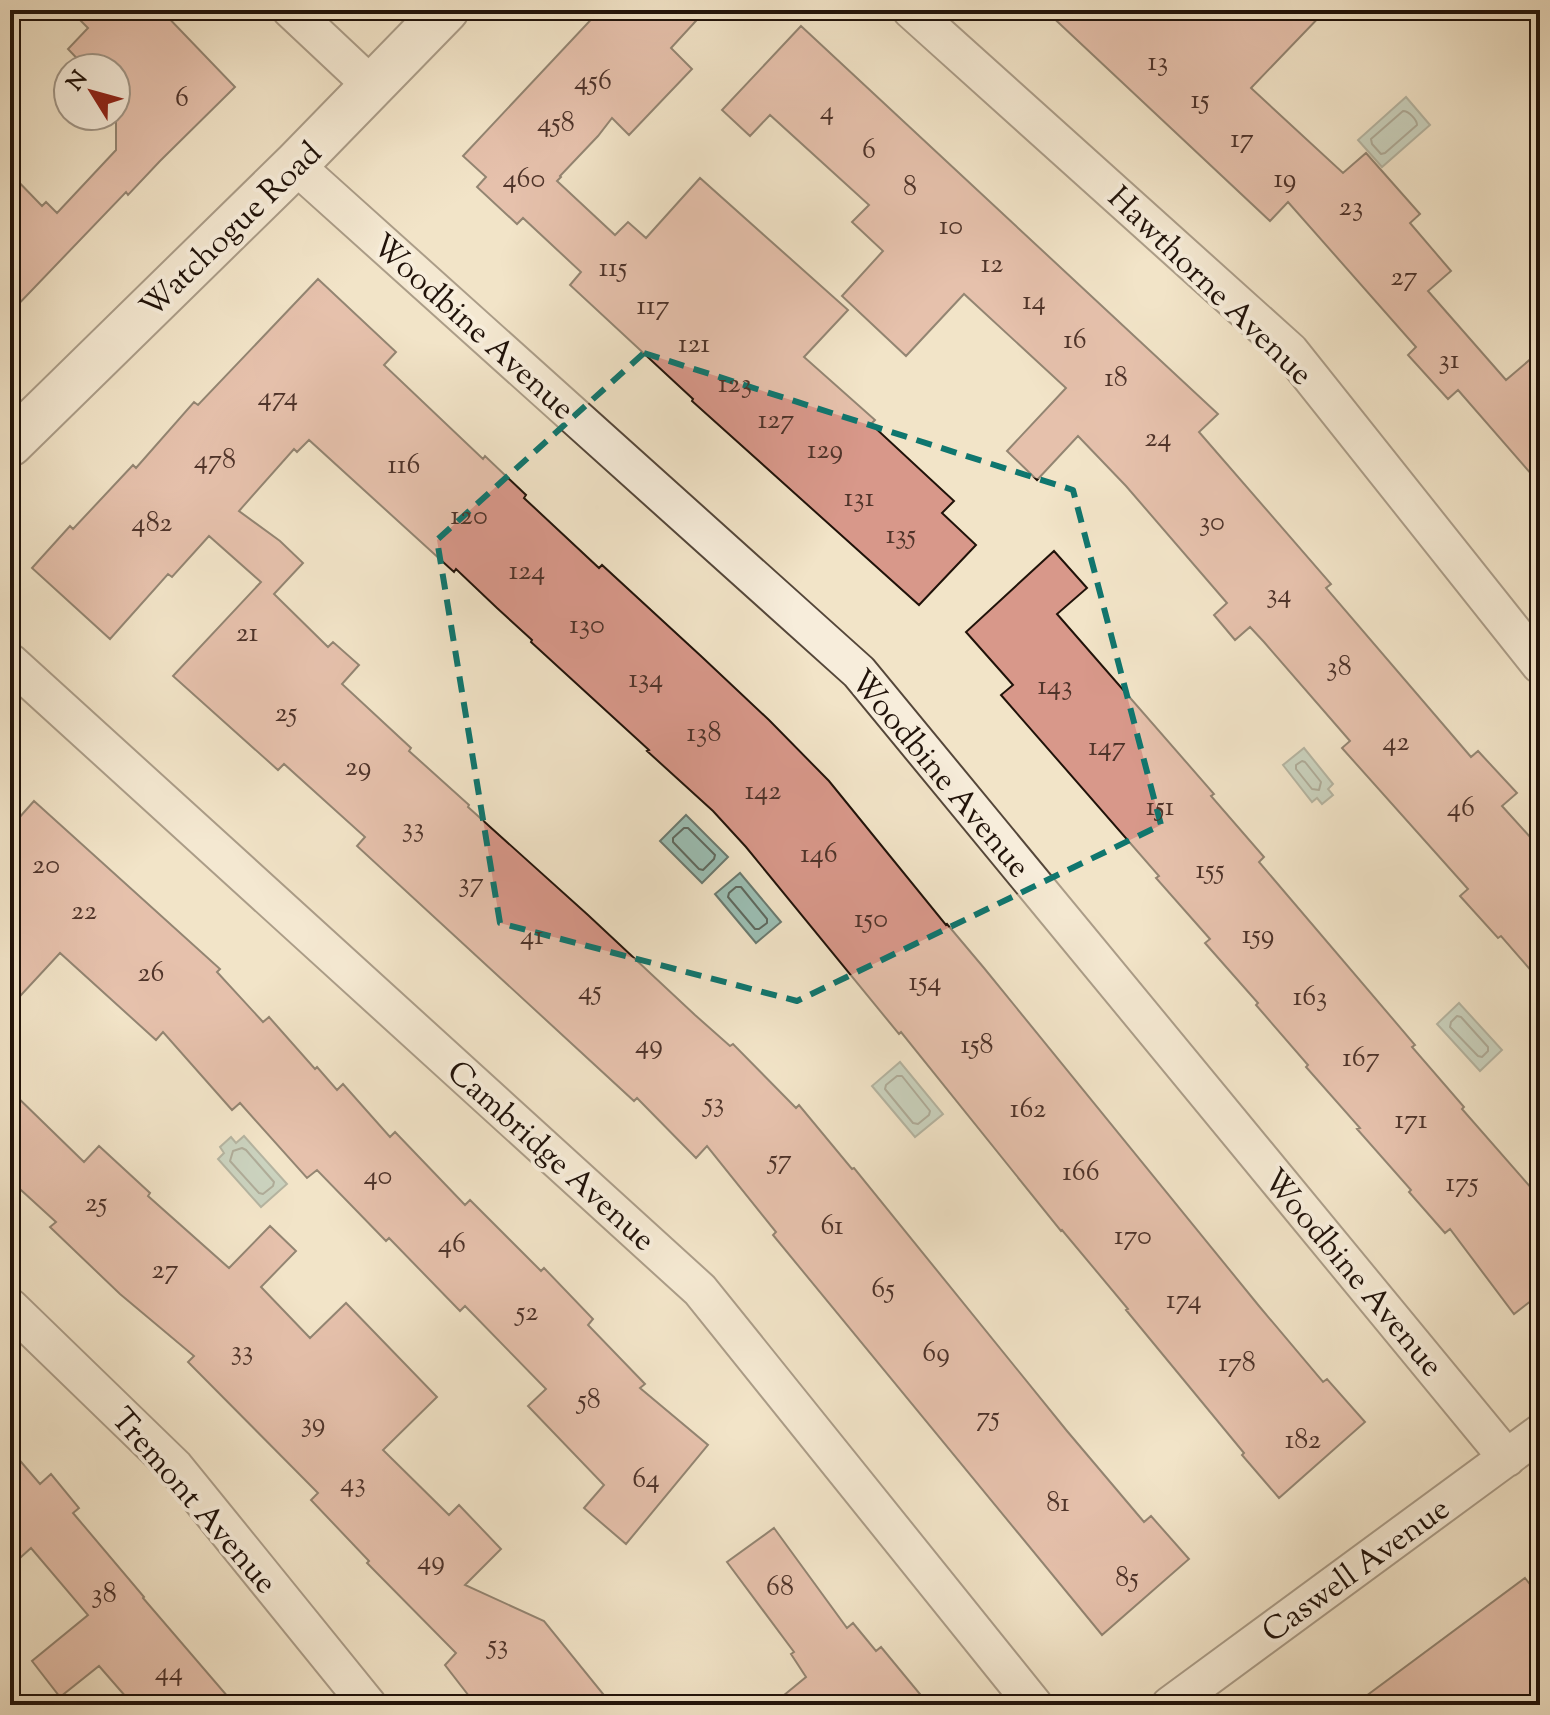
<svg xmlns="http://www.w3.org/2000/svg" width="1550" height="1715" font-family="'Sorts Mill Goudy',serif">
<rect width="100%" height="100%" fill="#f2e4c8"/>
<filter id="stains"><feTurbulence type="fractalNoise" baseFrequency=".0025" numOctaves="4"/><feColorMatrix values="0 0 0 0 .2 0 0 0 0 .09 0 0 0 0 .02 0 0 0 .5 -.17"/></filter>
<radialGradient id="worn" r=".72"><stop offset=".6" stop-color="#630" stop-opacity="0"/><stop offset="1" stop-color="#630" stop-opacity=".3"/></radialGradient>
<!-- water -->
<path fill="#9bbfb4" stroke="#6a7a70" stroke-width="2" d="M1406,97L1430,125L1382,167L1358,140Z
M1304,748L1333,784L1328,789L1333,795L1322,804L1317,798L1312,802L1283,765Z
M686,815L728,857L702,883L660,841Z
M740,873L781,922L756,943L715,894Z
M1459,1003L1502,1050L1480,1071L1437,1024Z
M900,1062L943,1114L915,1137L872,1086Z
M244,1136L287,1184L261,1207L218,1159L224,1153L220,1147L231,1137L236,1143Z"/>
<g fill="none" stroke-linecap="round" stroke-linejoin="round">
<!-- shore -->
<path stroke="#5e695f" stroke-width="2" d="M1403,111C1409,111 1417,120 1417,125L1385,153L1381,154L1372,144L1371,139Z
M1302,761L1305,762L1321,782L1319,790L1312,789L1296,769V765Z
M684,828H688L715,855L714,859L703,870L699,869L673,842V838Z
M736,887H741L767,919V923L759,929H755L728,897L729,893Z
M1457,1016L1461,1017L1488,1047V1051L1482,1057L1478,1056L1450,1027L1451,1022Z
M897,1076H902L930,1111L929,1115L918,1124L913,1123L885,1089L886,1085Z
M242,1148L246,1150L274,1182L273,1186L263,1194L259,1193L230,1161L233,1151Z"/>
</g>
<!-- building -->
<path fill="#d8988a" stroke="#21130a" stroke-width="2" d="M70,10H161L235,87L160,161L128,195L126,192L10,313V173L42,206L46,202L57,213L116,150V68H86L68,49L88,28Z
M600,10H706L671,48L692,69L629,135L612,118L598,136L560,176L561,177L557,181L615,235L628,222L646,238L700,178L848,310L804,357L875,420L871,424L954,501L942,513L976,545L919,605L692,401L693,399L570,285L581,272L523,218L517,224L477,187L486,177L463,156Z
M1045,10H1326L1251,88L1343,173L1366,153L1420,214L1410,223L1451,271L1428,291L1506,380L1540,351V484L1458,390L1448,399L1408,355L1416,347L1288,202L1270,221Z
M801,26L1218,414L1199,432L1331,584L1326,588L1471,757L1478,751L1517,793L1502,806L1540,848V981L1501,936L1498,938L1460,896L1468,889L1342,748L1350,741L1264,642L1250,627L1235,640L1214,615L1227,603L1126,486L1078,436L1037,480L1007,451L1066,388L964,294L906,356L842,296L883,251L852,222L869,205L770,115L750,136L722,110Z
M318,279L396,352L384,365L483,459L485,456L526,495L524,498L599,568L602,565L702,657L769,720L829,781L946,925L947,924L984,968L1259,1306L1323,1382L1327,1379L1365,1422L1279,1498L1242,1455L1244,1453L1126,1310L1128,1309L1062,1230L1061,1231L901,1032L899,1034L746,847L713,811L647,751L649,750L531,642L532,640L497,608L456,569L454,572L309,440L297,452L294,449L239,511L280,541L303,563L274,594L328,647L333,642L359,665L342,684L411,748L409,751L469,805L468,807L588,915L695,1015L730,1046L733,1044L796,1108L799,1105L852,1169L854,1168L1067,1431L1144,1522L1151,1516L1189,1559L1102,1635L773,1235L776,1232L707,1146L696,1158L637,1098L634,1101L357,846L365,837L284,764L278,770L173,676L261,582L209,536L172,577L168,574L110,639L32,568L70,526L73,529L133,465L136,468L194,402L198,405Z
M1054,551L1087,588L1057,614L1214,794L1211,796L1264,857L1259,862L1415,1045L1412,1047L1464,1107L1462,1109L1540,1198V1294L1514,1314L1450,1229L1445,1233L1409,1192L1411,1190L1357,1129L1360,1128L1306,1067L1308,1065L1256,1005L1258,1003L1205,943L1210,939L1156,878L1159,876L1001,695L1013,685L966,632Z
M34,801L220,969L217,972L263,1022L269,1017L315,1069L317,1067L337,1090L343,1084L390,1137L395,1132L465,1205L470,1200L541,1271L544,1268L593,1319L588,1325L645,1384L640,1388L708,1445L626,1544L584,1508L604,1485L528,1406L546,1389L465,1306L460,1311L389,1238L386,1241L317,1170L307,1178L240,1103L232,1110L163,1032L156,1040L60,953L10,1007V828Z
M10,1090L84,1162L99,1146L150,1193L148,1196L229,1268L270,1226L296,1251L261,1287L310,1338L346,1303L437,1397L383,1450L449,1515L459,1505L501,1549L465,1585L544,1621L612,1705H476L445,1665L456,1653L367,1563L369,1561L311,1500L318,1493L188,1362L194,1356L120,1294L50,1227L56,1222L10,1180Z
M10,1449L40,1484L51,1474L79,1508L73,1513L144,1597L143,1598L235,1705H133L99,1666L60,1697L32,1661L88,1615L31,1548L10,1567Z
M774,1528L847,1628L853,1623L876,1651L881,1647L929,1705H772L806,1677L791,1654L794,1652L727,1562Z
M1525,1578L1540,1597V1705H1354Z"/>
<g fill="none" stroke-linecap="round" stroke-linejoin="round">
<defs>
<path id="minor" d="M291,10L373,87
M911,10L1290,351L1540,665
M295,165L859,672L1507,1458
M10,662L700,1290L1034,1705
M10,1307L175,1467L368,1705
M1170,1705L1540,1433"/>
<path id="tertiary" d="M10,444L295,165L446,10"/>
</defs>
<!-- minor casing -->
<use href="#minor" stroke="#55473a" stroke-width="40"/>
<!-- tertiary casing -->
<use href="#tertiary" stroke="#55473a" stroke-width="48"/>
<!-- minor -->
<use href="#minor" stroke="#f7eddb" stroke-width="36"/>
<!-- tertiary -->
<use href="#tertiary" stroke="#f7eddb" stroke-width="44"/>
</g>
<!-- marked area -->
<path d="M0 0H1550V1715H0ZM644,353L1073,490L1161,825L797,1001L500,923L437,540Z" fill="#f2e4c8" fill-opacity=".55" fill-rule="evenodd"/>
<path fill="none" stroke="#0f766e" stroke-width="6" stroke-dasharray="16 10" stroke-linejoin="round" d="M644,353L1073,490L1161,825L797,1001L500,923L437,540Z"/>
<g text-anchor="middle" stroke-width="8" stroke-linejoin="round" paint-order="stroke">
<!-- number labels -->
<g font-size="28" fill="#4f342a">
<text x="1158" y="70">13</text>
<text x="593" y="89">456</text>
<text x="182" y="106">6</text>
<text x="1200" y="108">15</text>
<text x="827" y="119">4</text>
<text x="556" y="131">458</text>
<text x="1242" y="147">17</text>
<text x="869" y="158">6</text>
<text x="524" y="187">460</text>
<text x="1285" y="187">19</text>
<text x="910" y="195">8</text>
<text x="1351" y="215">23</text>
<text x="951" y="234">10</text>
<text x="992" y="272">12</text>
<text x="613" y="276">115</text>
<text x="1404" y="285">27</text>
<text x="1034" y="309">14</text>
<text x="653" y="314">117</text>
<text x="1075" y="348">16</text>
<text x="694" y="352">121</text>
<text x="1449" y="368">31</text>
<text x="1116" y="386">18</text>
<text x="735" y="392">123</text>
<text x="278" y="405">474</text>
<text x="776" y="428">127</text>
<text x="1158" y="446">24</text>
<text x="825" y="458">129</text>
<text x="215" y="468">478</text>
<text x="404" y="473">116</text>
<text x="859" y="506">131</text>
<text x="469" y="524">120</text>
<text x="1212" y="530">30</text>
<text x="152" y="531">482</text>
<text x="901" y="543">135</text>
<text x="527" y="579">124</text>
<text x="1279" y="602">34</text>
<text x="587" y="633">130</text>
<text x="247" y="641">21</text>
<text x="1339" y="675">38</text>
<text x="646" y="687">134</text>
<text x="1055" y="694">143</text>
<text x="286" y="721">25</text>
<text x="704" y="741">138</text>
<text x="1396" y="750">42</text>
<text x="1107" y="755">147</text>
<text x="358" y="775">29</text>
<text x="763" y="799">142</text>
<text x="1160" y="815">151</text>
<text x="1461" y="816">46</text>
<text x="413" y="836">33</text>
<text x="819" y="862">146</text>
<text x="46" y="873">20</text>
<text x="1210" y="878">155</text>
<text x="471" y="891">37</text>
<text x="84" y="919">22</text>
<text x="871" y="927">150</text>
<text x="1258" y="943">159</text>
<text x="532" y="944">41</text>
<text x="151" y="981">26</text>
<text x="925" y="990">154</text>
<text x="590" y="999">45</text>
<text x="1310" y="1005">163</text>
<text x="649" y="1053">49</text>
<text x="977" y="1053">158</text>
<text x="1361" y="1066">167</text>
<text x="714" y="1111">53</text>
<text x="1028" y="1117">162</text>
<text x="1411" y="1128">171</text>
<text x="780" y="1168">57</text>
<text x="1081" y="1180">166</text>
<text x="378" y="1184">40</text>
<text x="1462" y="1191">175</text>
<text x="96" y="1211">25</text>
<text x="832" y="1234">61</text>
<text x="1133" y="1244">170</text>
<text x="452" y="1252">46</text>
<text x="165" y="1278">27</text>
<text x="883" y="1297">65</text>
<text x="1184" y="1308">174</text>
<text x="527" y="1320">52</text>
<text x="242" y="1359">33</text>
<text x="936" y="1361">69</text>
<text x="1237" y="1371">178</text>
<text x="589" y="1408">58</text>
<text x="988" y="1425">75</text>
<text x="313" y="1431">39</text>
<text x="1303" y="1448">182</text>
<text x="646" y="1487">64</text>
<text x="353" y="1491">43</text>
<text x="1058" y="1511">81</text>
<text x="431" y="1569">49</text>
<text x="1127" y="1586">85</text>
<text x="780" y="1595">68</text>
<text x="104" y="1602">38</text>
<text x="498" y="1653">53</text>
<text x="169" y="1680">44</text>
</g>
<!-- street labels -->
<g font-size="32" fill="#21130a" stroke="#f7eddb">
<text transform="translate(230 229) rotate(-44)" y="11">Watchogue Road</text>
<text transform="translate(1211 285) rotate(44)" y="11">Hawthorne Avenue</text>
<text transform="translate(474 326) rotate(42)" y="11">Woodbine Avenue</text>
<text transform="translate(941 773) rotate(50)" y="11">Woodbine Avenue</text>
<text transform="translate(552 1155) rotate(42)" y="11">Cambridge Avenue</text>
<text transform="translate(1354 1272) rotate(50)" y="11">Woodbine Avenue</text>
<text transform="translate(195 1500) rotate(49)" y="11">Tremont Avenue</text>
<text transform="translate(1355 1569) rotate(-36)" y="11">Caswell Avenue</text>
</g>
</g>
<!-- margin -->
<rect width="1550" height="1715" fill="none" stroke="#f2e4c8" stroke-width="40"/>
<rect x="12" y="12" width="1526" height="1691" fill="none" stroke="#21130a" stroke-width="4"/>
<rect x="20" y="20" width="1510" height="1675" fill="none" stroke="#21130a" stroke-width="2"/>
<!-- north arrow -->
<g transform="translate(92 92) rotate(307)"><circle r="38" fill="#f7eddb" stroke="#a19687" stroke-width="2"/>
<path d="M0-6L14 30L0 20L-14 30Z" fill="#8f2418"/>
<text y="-12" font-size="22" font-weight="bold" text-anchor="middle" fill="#21130a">N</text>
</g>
<rect width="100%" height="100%" filter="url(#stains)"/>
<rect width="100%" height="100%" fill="url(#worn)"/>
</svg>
